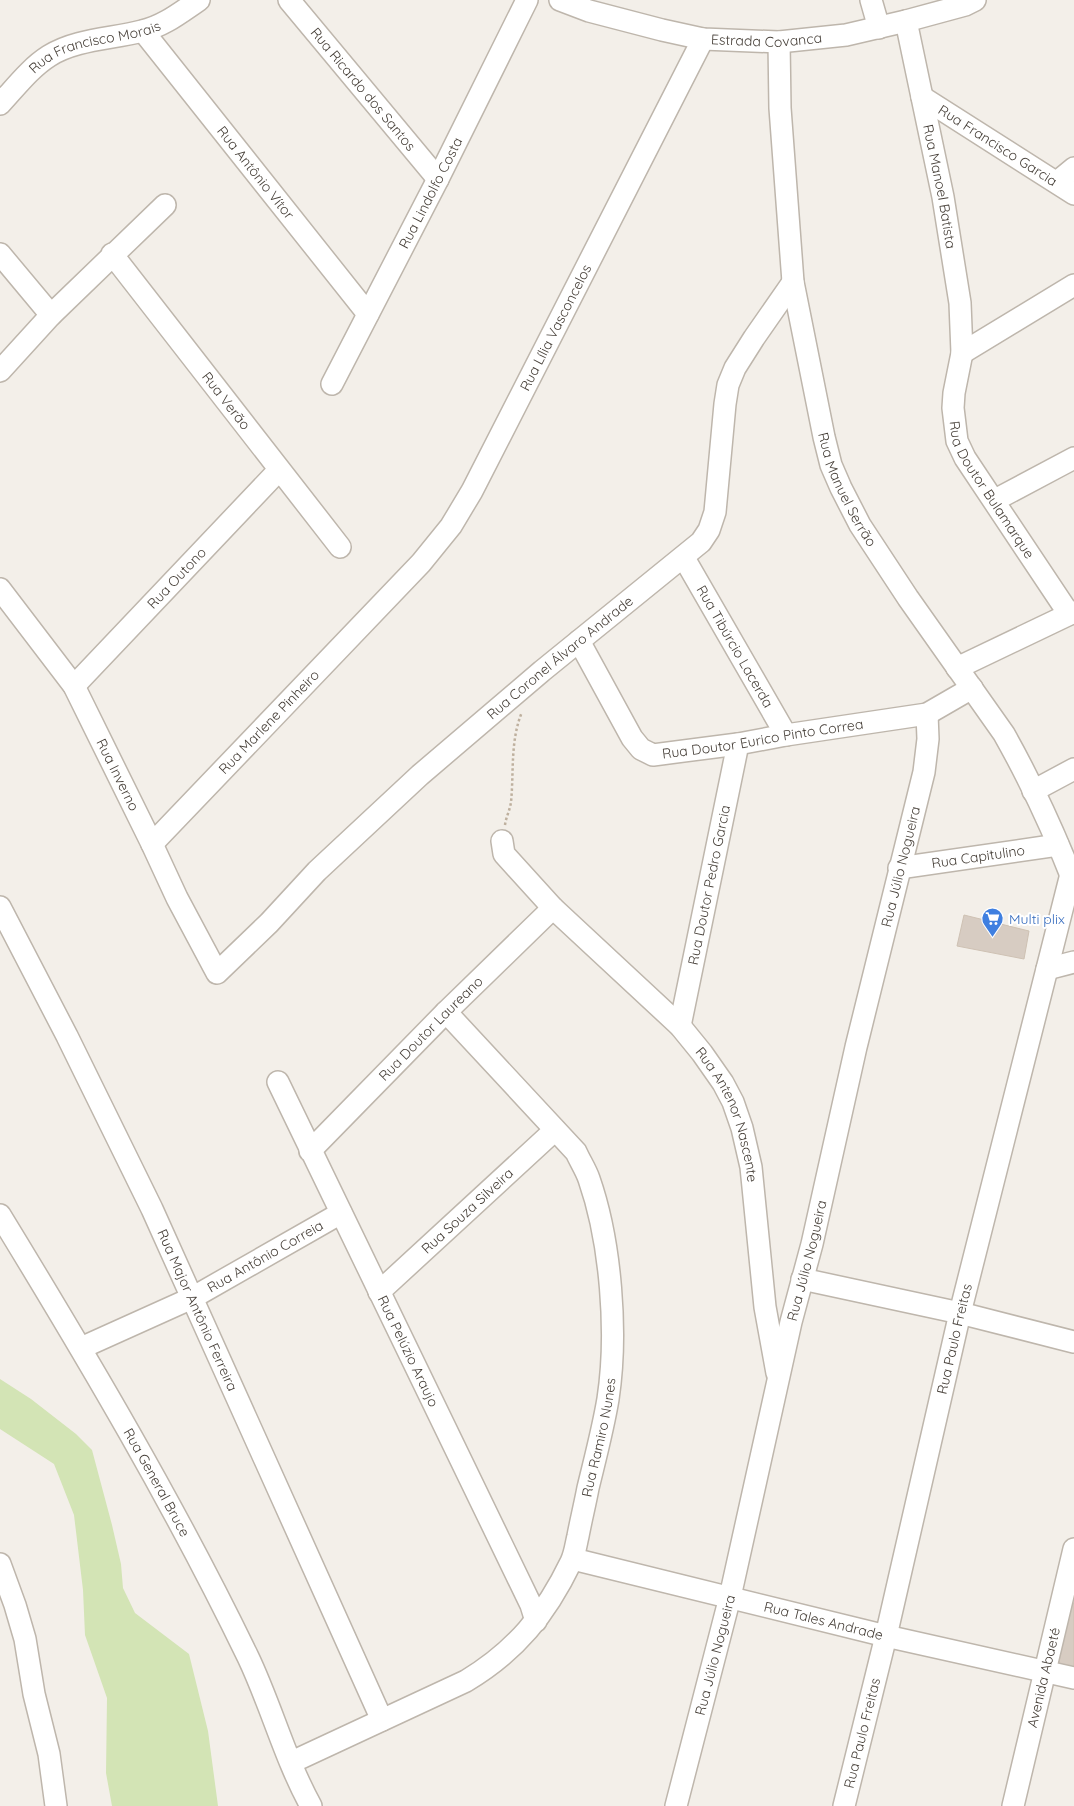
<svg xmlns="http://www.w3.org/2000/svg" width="1074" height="1806" font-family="Quicksand,sans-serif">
<rect width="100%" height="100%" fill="#f3efe9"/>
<!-- green -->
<path fill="#d3e4b5" d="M0,1379L31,1399L76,1434L92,1450L112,1525L121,1564L123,1588L135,1613L189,1654L208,1731L218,1806H112L106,1773L107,1698L85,1635L83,1590L74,1515L54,1464L0,1429Z"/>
<!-- building -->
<path fill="#d7ccc2" stroke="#cec1b3" d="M964,915L1029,931L1024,959L957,946Z
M1065,1601L1074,1603V1675L1048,1669Z"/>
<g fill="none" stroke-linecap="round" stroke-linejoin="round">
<defs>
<g id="minor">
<path id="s1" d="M289,0L438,179"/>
<path id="s2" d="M560,0L589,11L662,30L703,39L779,42L846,35L906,21L965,5L975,0"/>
<path d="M871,0L879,28"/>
<path id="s3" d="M906,21L943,197L960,303L962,353L954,393L953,408L957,441L965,458L1069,614"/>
<path id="s4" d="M143,31L368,314"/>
<path id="s5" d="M779,42L780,108L793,282L824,437L831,465L841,488L860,525L908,598L1004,734C1031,782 1054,832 1074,883"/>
<path id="s6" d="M922,97L1074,194"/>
<path id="s7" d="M0,104C15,88 30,68 49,56C76,39 112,39 142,31C164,26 181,12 199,0"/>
<path d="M1057,182L1074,168"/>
<path d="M0,254L51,315"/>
<path id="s8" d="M112,254L340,547"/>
<path d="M962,353L1074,285"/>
<path d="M0,371L51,315L165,205"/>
<path id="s9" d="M332,384L438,179L527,0"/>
<path d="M995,500L1074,458"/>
<path id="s10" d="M684,558L786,735"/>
<path id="s11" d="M0,589L74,686L152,844L177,898L217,973L269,923L317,871L420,775L542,671L701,542L709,530L715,512L725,404L728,385L735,368L754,338L793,282"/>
<path id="s12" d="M579,641L632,738L641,749L653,755L738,744L786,735L927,714L972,688"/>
<path d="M957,668L1074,612"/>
<path id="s13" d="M74,686L279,470"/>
<path d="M1033,791L1074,769"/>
<path id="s14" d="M502,841L504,854L553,908L680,1026L702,1053L723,1083L733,1102L742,1128L751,1167L765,1307L777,1373"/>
<path id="s15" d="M152,844L421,563L451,526L472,491L703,39"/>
<path id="s16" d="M899,868L1058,845"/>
<path id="s17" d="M0,907L67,1036L152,1209L382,1720"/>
<path d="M1047,969L1074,962"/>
<path id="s18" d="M680,1026L738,744"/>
<path id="s19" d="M278,1082L531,1605L536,1621"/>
<path id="s20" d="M310,1151L446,1012L553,908"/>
<path id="s21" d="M0,1215C88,1359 174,1504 248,1657C271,1705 285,1759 311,1806"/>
<path d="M802,1279L960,1313L1074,1342"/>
<path id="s22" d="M379,1292L555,1130"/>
<path id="s23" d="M81,1348L192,1298L341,1213"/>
<path id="s24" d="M573,1559L886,1636L1074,1678"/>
<path d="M0,1564L15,1605L25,1639L34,1694L49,1754L56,1806"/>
<path id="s25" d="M292,1762L466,1681C516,1651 546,1614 571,1562C575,1554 576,1544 578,1536C581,1520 585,1504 588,1488C595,1459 603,1429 608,1399C618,1333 611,1242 589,1179C586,1170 580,1161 576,1152L446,1012"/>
<path id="s26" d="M676,1806L730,1597L791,1322L812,1244L856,1047L924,772L928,739L927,714"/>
<path id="s27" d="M844,1806L886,1636L960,1313L1071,874"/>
<path id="s28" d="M1013,1806L1074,1549"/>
</g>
</defs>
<!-- minor casing -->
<use href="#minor" stroke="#beb6ac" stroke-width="24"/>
<!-- path -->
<path stroke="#beb09e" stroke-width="2.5" stroke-dasharray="2.5 2.5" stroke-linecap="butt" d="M505,825C506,817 510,810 511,802C514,772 510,741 522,712"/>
<!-- minor -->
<use href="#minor" stroke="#fff" stroke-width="21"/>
</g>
<!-- icons -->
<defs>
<symbol id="supermarket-pin" viewBox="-11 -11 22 30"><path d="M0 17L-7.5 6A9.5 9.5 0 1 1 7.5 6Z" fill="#3f7fe0" stroke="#fff"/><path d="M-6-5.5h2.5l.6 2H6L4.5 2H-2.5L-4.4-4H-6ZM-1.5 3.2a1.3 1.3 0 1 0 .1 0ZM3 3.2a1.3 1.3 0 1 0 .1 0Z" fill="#fff"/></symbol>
</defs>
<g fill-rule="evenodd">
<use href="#supermarket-pin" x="980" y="906" width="25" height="34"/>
</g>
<g text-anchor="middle" stroke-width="4" stroke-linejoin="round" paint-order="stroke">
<!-- street labels -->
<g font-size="14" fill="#463f38" stroke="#fff">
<text dy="5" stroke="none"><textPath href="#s2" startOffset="212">Estrada Covanca</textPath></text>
<text dy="5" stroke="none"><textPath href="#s7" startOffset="115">Rua Francisco Morais</textPath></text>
<text dy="5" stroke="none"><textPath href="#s1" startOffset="116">Rua Ricardo dos Santos</textPath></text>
<text dy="5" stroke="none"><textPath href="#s6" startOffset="90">Rua Francisco Garcia</textPath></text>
<text dy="5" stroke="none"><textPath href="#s4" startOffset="181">Rua Antônio Vítor</textPath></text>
<text dy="5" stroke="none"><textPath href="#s3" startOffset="169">Rua Manoel Batista</textPath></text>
<text dy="5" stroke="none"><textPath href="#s9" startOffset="215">Rua Lindolfo Costa</textPath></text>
<text dy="5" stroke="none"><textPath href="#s15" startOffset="661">Rua Lília Vasconcelos</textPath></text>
<text dy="5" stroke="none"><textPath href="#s8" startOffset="186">Rua Verão</textPath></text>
<text dy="5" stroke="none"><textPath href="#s5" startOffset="456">Rua Manuel Serrão</textPath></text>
<text dy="5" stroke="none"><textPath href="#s3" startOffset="485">Rua Doutor Bulamarque</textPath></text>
<text dy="5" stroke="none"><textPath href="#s13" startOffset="149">Rua Outono</textPath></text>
<text dy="5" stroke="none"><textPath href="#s10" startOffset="102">Rua Tibúrcio Lacerda</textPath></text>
<text dy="5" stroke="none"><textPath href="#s11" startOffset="909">Rua Coronel Álvaro Andrade</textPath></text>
<text dy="5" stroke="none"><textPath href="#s15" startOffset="169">Rua Marlene Pinheiro</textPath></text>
<text dy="5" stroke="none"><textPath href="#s12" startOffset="249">Rua Doutor Eurico Pinto Correa</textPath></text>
<text dy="5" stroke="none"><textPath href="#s11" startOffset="221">Rua Inverno</textPath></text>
<text dy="5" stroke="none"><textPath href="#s16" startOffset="80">Rua Capitulino</textPath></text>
<text dy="5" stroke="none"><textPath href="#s26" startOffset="966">Rua Júlio Nogueira</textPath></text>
<text dy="5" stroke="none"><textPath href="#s18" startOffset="144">Rua Doutor Pedro Garcia</textPath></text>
<text dy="5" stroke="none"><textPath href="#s20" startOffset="172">Rua Doutor Laureano</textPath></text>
<text dy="5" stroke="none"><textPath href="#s14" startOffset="362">Rua Antenor Nascente</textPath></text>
<text dy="5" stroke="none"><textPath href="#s22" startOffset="120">Rua Souza Silveira</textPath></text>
<text dy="5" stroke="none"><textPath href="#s23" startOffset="206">Rua Antônio Correia</textPath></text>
<text dy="5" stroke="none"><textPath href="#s26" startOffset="561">Rua Júlio Nogueira</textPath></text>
<text dy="5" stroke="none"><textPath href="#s17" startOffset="449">Rua Major Antônio Ferreira</textPath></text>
<text dy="5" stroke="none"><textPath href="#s27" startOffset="480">Rua Paulo Freitas</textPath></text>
<text dy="5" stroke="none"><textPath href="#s19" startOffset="299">Rua Pelúzio Araujo</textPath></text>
<text dy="5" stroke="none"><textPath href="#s25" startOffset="481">Rua Ramiro Nunes</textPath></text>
<text dy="5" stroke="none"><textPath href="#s21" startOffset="310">Rua General Bruce</textPath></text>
<text dy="5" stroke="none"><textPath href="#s24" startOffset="258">Rua Tales Andrade</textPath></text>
<text dy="5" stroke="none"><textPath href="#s26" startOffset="156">Rua Júlio Nogueira</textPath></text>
<text dy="5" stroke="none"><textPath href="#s28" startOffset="132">Avenida Abaeté</textPath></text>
<text dy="5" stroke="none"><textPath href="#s27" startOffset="75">Rua Paulo Freitas</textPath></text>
</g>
<!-- shop labels -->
<g font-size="14" fill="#366cbe" stroke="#fff" text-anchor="start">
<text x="1009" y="924">Multi plix</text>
</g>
</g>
</svg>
